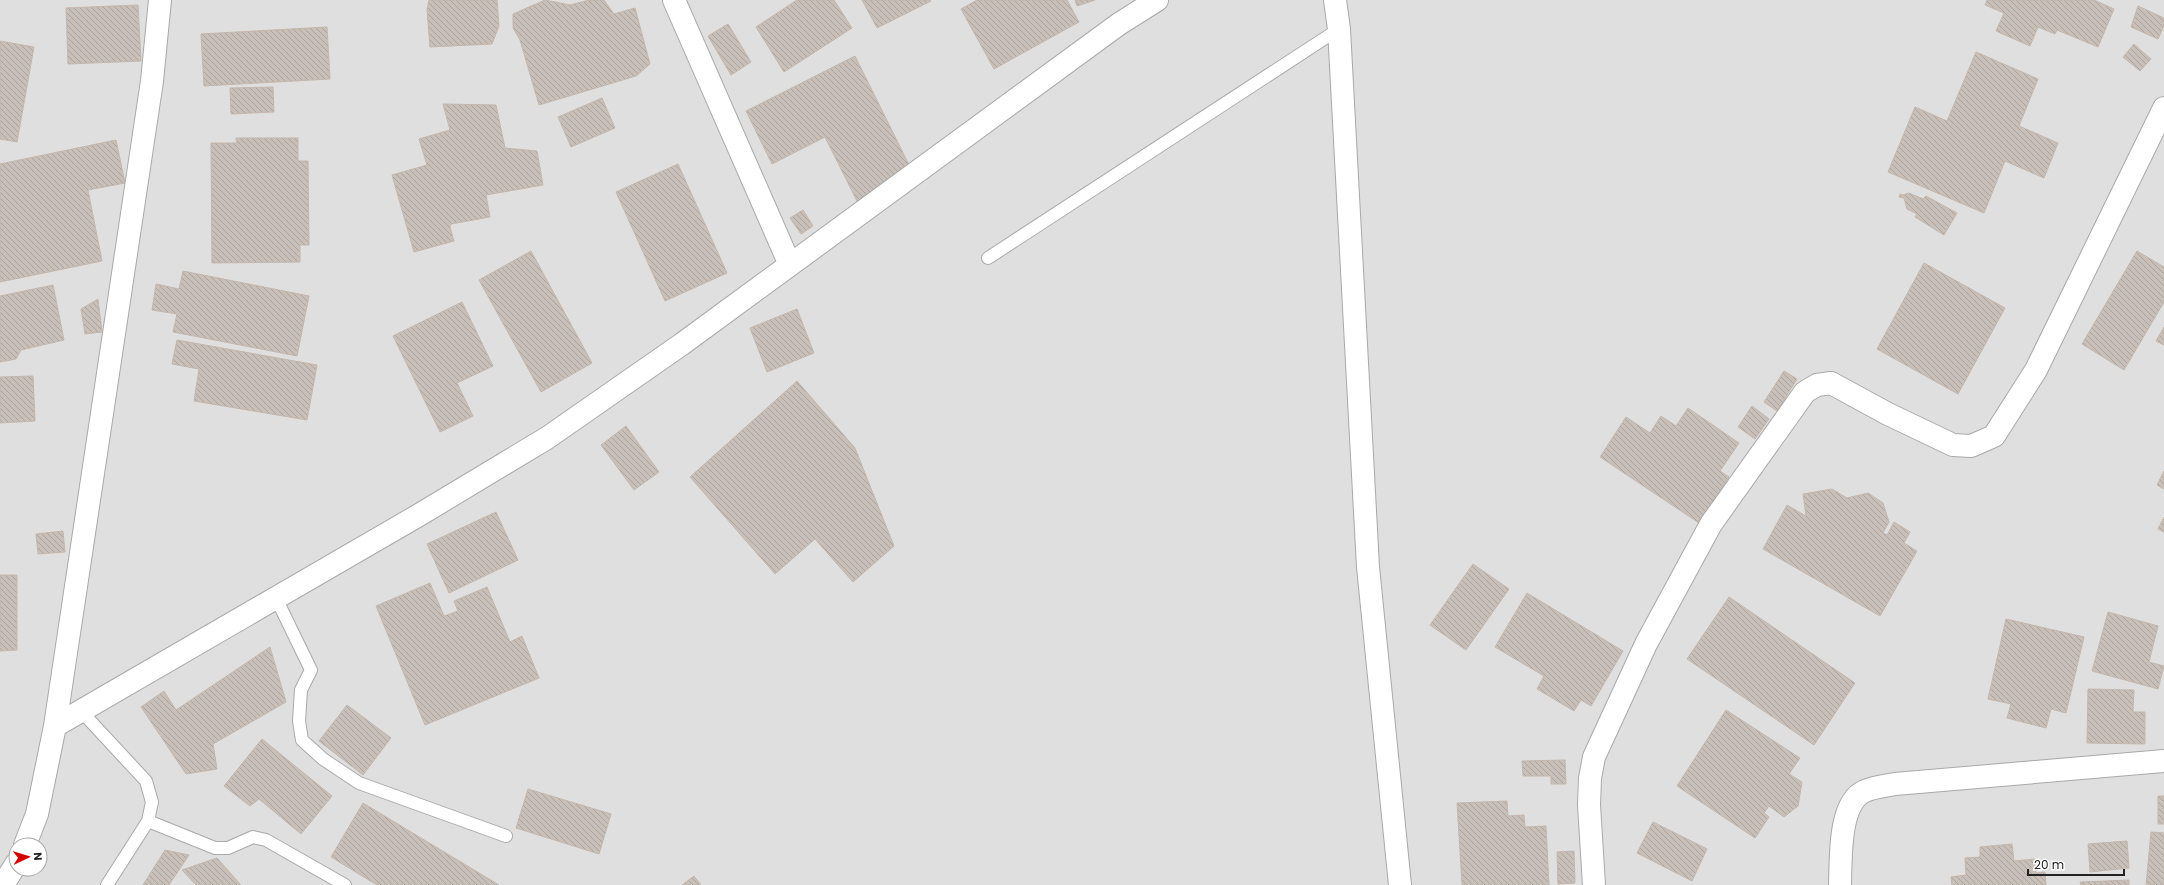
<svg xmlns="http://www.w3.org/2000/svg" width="2164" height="885" font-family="Poppins,sans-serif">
<defs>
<pattern id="building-back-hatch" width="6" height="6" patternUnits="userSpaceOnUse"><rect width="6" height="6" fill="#c7bfb8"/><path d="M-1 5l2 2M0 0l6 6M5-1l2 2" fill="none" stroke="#aba49e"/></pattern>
</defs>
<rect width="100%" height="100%" fill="#f2efe9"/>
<!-- residential -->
<path fill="#e0dfdf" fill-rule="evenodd" d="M0,0H2164V885H0ZM16,845H40V869H16Z"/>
<!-- building -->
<path fill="url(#building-back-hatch)" stroke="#c4b6ab" d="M429,0H497L499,26L492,44L430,47L427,10Z
M545,0L570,5L589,0H604L614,14L635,8L650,64L636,76L539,105L520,40L513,28V14Z
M797,0H834L852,28L784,72L756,27Z
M862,0H930L931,1L877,28Z
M977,0H1067L1079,22L994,69L961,9Z
M1075,0H1095L1077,6Z
M1987,0H2094L2114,9L2098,47L2057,30L2055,34L2038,27L2030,46L1996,31L2004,13L1985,5Z
M138,5L141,61L68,64L66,8Z
M2138,6L2164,18V26L2158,39L2131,27Z
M728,24L751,62L731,75L708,36Z
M327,27L330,79L204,86L201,34Z
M0,41L34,47L17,142L0,139Z
M2134,44L2151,59L2140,71L2123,57Z
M1976,52L2038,79L2019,126L2058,143L2044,178L2005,161L1984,213L1888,172L1915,107L1947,121Z
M855,56L913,173L857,201L825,137L772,164L746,111Z
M273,87L274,112L231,114L230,88Z
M602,98L615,128L571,147L558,117Z
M443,104L496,105L505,148L537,151L543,185L486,195L490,217L451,224L450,227L454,241L414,252L392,175L427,165L419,139L450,130Z
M236,138H298V161H308L309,245H300V262L212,263L211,143H237Z
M116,140L125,183L88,190L102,261L0,282V164Z
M678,164L727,273L665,301L616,192Z
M1909,193L1923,199L1926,196L1957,213L1944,235L1915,217L1917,214L1907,209L1904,198L1899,197L1900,194L1903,195Z
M803,210L813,226L801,234L790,218Z
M531,251L592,363L541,392L479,280Z
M2137,251L2164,267V302L2124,370L2082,344Z
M1924,263L2005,308L1958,394L1877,349Z
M183,271L309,296L297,356L173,332L177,314L152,310L156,284L179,289Z
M53,285L64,340L21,350L16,359L0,362V296Z
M98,299L102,332L85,334L81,309Z
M462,302L493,366L457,383L473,416L440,432L393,336Z
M797,309L814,353L767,372L750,328Z
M2164,327V345L2156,341Z
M177,340L317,365L307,420L194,401L199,369L172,364Z
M1784,371L1797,379L1777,411L1764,402Z
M33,376L35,421L0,423V377Z
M797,381L855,448L894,546L853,582L815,539L775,574L690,477Z
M1752,406L1769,419L1755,439L1738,427Z
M1688,408L1739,443L1720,471L1729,477L1699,523L1600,457L1626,417L1650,433L1661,416L1676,426Z
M626,426L659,472L634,490L601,445Z
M2164,471V489L2157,485Z
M1832,489L1847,498L1868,493L1883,503L1889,522L1883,533L1887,535L1894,522L1910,532L1904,543L1917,551L1880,616L1763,549L1787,505L1806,516L1803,494Z
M496,512L518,560L449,593L427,544Z
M2164,517V532L2158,529Z
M63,531L65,552L38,554L36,534Z
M1473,564L1509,589L1466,650L1430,625Z
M0,575H17V650L0,651Z
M430,583L444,616L458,611L454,601L487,587L510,642L522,636L539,678L425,725L376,606Z
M1527,593L1623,651L1591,706L1581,700L1574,711L1537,689L1544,676L1495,647Z
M1729,597L1855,683L1814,745L1687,659Z
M2108,612L2158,626L2149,662L2164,666L2158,689L2092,671Z
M2006,619L2084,637L2066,713L2051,709L2046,728L2007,718L2011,704L1988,699Z
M270,647L286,702L213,744L217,769L186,774L141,707L164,691L176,710Z
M2088,689L2134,690L2133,712H2145V744L2087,743Z
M347,705L391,738L363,775L319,741Z
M1726,710L1800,758L1789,774L1802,782L1798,806L1784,817L1769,806L1764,813L1769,817L1755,838L1677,786Z
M262,739L332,796L301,834L259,799L250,806L224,786Z
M1565,760L1566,784H1551V776H1523L1522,761Z
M528,789L611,814L599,854L516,828Z
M2158,796H2164V824H2158Z
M1507,801L1508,816L1524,815L1525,827L1546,826L1549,885H1462L1457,803Z
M363,803L499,885H377L331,857Z
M1653,822L1707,849L1692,881L1637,853Z
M2151,832L2164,833V885H2146Z
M2127,841L2129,868L2090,872L2088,844Z
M2012,844L2014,861L2035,859L2036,873L2045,872L2046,885H1952L1951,877L1966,875L1965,858L1980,857V847Z
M165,850L189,855L169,885H143Z
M1574,851L1575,883L1558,884L1557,852Z
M217,858L241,885H196L182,870Z
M694,876L701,885H682Z
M2129,880V885H2081L2080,882Z"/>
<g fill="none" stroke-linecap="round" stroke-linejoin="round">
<defs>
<path id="service" d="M988,258L1339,29
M276,598L311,670L301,690L299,721L302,740L323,759L359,783L506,836
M81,711L146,781L152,802L148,821L107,885
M148,821L215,848H228L253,837L266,840L345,885"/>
<path id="minor" d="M674,0L790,265
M1335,0L1339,29L1368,567L1400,885
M55,726L419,515L547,438L682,344L1119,24L1157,0
M25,845L37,814L55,726L152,81L160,0
M3,885L16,864
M1594,885L1589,805L1590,778L1594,757L1646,644L1711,524L1805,392L1817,385L1831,383L1888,414L1953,445L1971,446L1994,436L2036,370L2164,108
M1840,885C1841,861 1838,802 1865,791C1874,787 1885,786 1895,784L2164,761"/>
</defs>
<!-- service casing -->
<use href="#service" stroke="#a9a9a9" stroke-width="14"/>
<!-- minor casing -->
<use href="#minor" stroke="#a9a9a9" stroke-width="24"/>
<!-- service -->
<use href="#service" stroke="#fff" stroke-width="12"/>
<!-- minor -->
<use href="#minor" stroke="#fff" stroke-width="22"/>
</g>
<!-- north arrow -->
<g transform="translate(28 857) rotate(86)"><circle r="19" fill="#ffffff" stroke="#a7a7a7"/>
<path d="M0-3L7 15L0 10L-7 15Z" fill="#d40000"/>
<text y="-6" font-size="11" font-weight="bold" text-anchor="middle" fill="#222222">N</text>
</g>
<!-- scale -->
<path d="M2028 869v6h96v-6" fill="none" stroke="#222222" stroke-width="2"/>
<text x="2034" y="869" font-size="12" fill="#222222" stroke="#ffffff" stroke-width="3" paint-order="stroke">20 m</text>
</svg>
